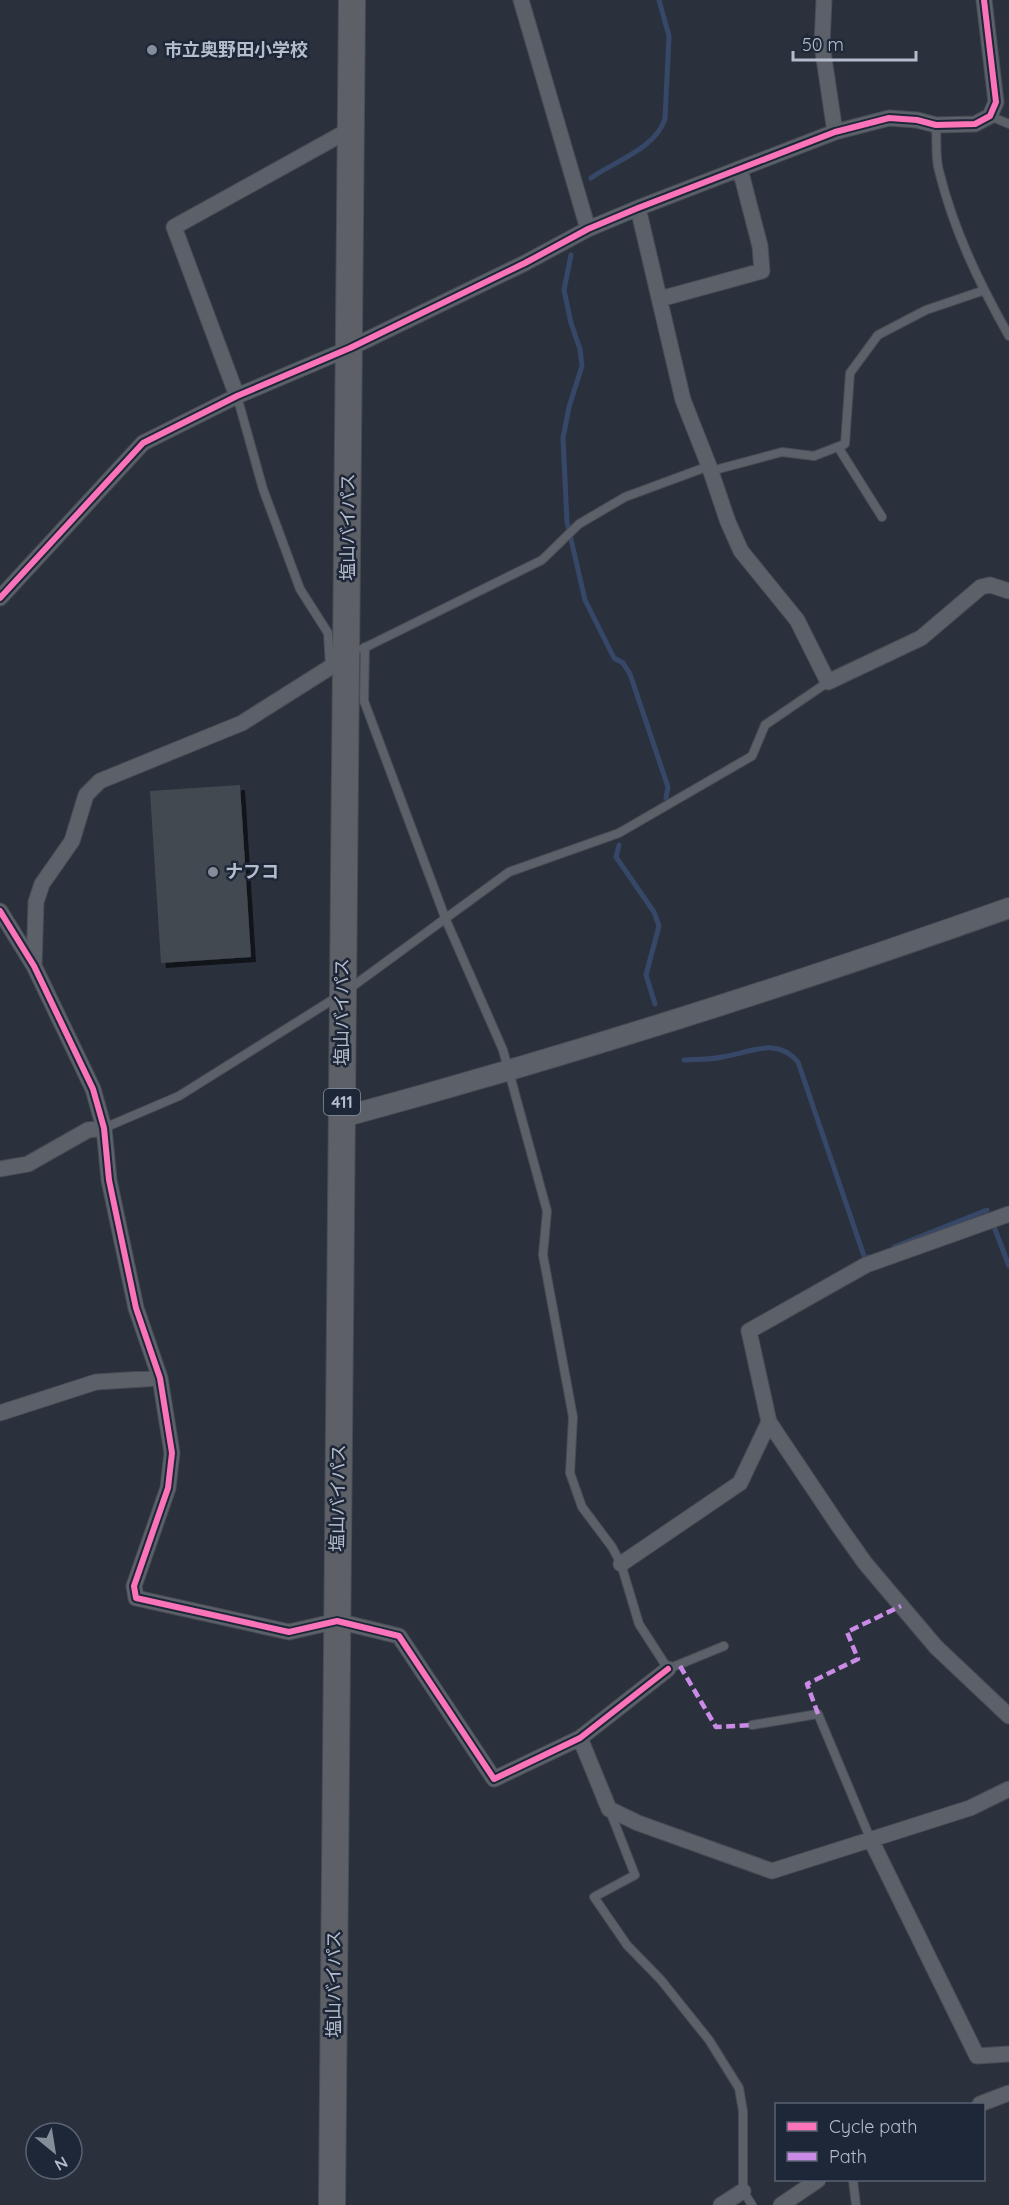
<svg xmlns="http://www.w3.org/2000/svg" width="1009" height="2205" font-family="Quicksand,'Noto Sans JP',sans-serif">
<defs>
<filter id="shadow"><feDropShadow dx="5" dy="5" stdDeviation="0" flood-color="#0009"/></filter>
</defs>
<rect width="100%" height="100%" fill="#2b313c"/>
<g fill="none" stroke-linecap="round" stroke-linejoin="round">
<!-- stream -->
<path stroke="#364767" stroke-width="5" d="M591,178C615,161 655,149 665,119L669,36L659,0
M571,255L564,290L571,323L580,349L582,366L569,407L563,438L567,522L585,600L614,658L623,663L630,674L668,787L666,798
M619,845L616,857L654,912L659,926L646,975L655,1004
M684,1060C696,1059 710,1060 722,1057C750,1053 777,1036 798,1062L865,1259L869,1257
M993,1224L1009,1266
M894,1247L987,1210"/>
</g>
<!-- building -->
<path fill="#434851" filter="url(#shadow)" d="M240,785L251,957L161,963L150,791Z"/>
<g fill="none" stroke-linecap="round" stroke-linejoin="round">
<defs>
<path id="service" d="M990,116L1009,124
M936,125C937,140 935,157 939,171C954,231 979,283 1009,336
M237,396L263,489L300,589L328,633L330,667
M838,447L882,517
M711,471L782,452L814,456L845,444L850,373L878,335L926,310L982,291
M365,647L364,701L446,920L503,1050L547,1211L543,1255L573,1417L570,1473L582,1507L612,1547L621,1564L639,1624L668,1669L724,1646
M362,649L542,560L579,524L625,497L709,466
M349,989L509,872L619,833L752,756L765,725L828,682
M104,1128L179,1096L337,997
M752,1725L818,1714L870,1838
M610,1811L635,1875L594,1897L627,1945L661,1980L709,2040L739,2088L743,2111V2191L752,2205
M853,2180L856,2205"/>
<path id="minor" d="M521,0L588,229
M824,0L822,45L835,132
M638,208L683,400L709,466L728,522L741,551L797,620L828,682L921,638L981,587L990,585L1009,591
M660,299L762,271L760,246L740,169
M237,396L174,227L351,129
M0,598L143,443L237,396L350,348L525,263L588,229L638,208L835,132L889,118L917,120L936,125L975,124L990,116L996,102L984,0
M0,911L34,966L93,1089L104,1128L109,1180L136,1308L160,1378L172,1453L168,1488L134,1586L136,1598L289,1632L337,1621L399,1636L494,1779L580,1738L668,1669
M34,966L36,902L42,884L72,841L86,795L100,781L242,723L348,656
M0,1169L28,1164L88,1130L104,1128
M1009,1214L866,1265L749,1331L769,1422L838,1525L865,1563L936,1647L1009,1716
M0,1413L96,1382L160,1378
M621,1564L740,1483L769,1422
M580,1738L609,1809L638,1823L772,1871L970,1808L1009,1789
M870,1838L977,2056L1009,2054
M980,2104L1009,2093
M721,2205L743,2191
M781,2205L818,2180"/>
<path id="tertiary" d="M343,1117C568,1056 789,986 1009,908"/>
<path id="trunk" d="M332,2205L352,0"/>
</defs>
<!-- service casing -->
<use href="#service" stroke="#474c55" stroke-width="10"/>
<!-- minor casing -->
<use href="#minor" stroke="#474c55" stroke-width="17"/>
<!-- tertiary casing -->
<use href="#tertiary" stroke="#474c55" stroke-width="22"/>
<!-- trunk casing -->
<use href="#trunk" stroke="#484d57" stroke-width="28"/>
<!-- service -->
<use href="#service" stroke="#5b6069" stroke-width="8"/>
<!-- minor -->
<use href="#minor" stroke="#5b6069" stroke-width="15"/>
<!-- tertiary -->
<use href="#tertiary" stroke="#5b6069" stroke-width="20"/>
<!-- trunk -->
<use href="#trunk" stroke="#5d6066" stroke-width="26"/>
<!-- quiet -->
<path stroke="#ca8be6" stroke-width="4.5" stroke-dasharray="9 4.5" stroke-linecap="butt" d="M680,1666L716,1727L752,1725
M818,1714L807,1684L858,1659L847,1632L901,1606"/>
<defs>
<path id="cycleway" d="M0,598L143,443L237,396L350,348L525,263L588,229L638,208L835,132L889,118L917,120L936,125L975,124L990,116L996,102L984,0
M0,911L34,966L93,1089L104,1128L109,1180L136,1308L160,1378L172,1453L168,1488L134,1586L136,1598L289,1632L337,1621L399,1636L494,1779L580,1738L668,1669"/>
</defs>
<!-- cycleway casing -->
<use href="#cycleway" stroke="#1d2738" stroke-width="10"/>
<!-- cycleway -->
<use href="#cycleway" stroke="#fb73b8" stroke-width="6"/>
</g>
<!-- markers -->
<g fill="#858c9a" stroke="#1d2738" stroke-width="2">
<circle cx="152" cy="50" r="6"/>
<circle cx="213" cy="872" r="6"/>
</g>
<g text-anchor="middle" stroke-width="5" stroke-linejoin="round" paint-order="stroke">
<!-- shield labels -->
<rect fill="#1d2738" stroke="#8790a0" stroke-width="1.5" x="324" y="1089" width="36" height="26" rx="4.5"/>
<g font-size="16" font-weight="bold" fill="#b5bdcc">
<text x="342" y="1108">411</text>
</g>
<!-- poi labels -->
<g font-size="18" font-weight="bold" fill="#b5bdcc" stroke="#1d2738" text-anchor="start">
<text x="164" y="56">市立奥野田小学校</text>
<text x="225" y="878">ナフコ</text>
</g>
<!-- street labels -->
<g font-size="18" fill="#b5bdcc" stroke="#1d2738">
<text transform="translate(348 527) rotate(-90)" y="6">塩山バイパス</text>
<text transform="translate(342 1012) rotate(-90)" y="6">塩山バイパス</text>
<text transform="translate(338 1498) rotate(-89)" y="6">塩山バイパス</text>
<text transform="translate(334 1984) rotate(-90)" y="6">塩山バイパス</text>
</g>
</g>
<!-- legend -->
<rect x="775" y="2103" width="210" height="78" fill="#1d2738" stroke="#5a6373" stroke-width="1.5"/>
<rect x="787" y="2122" width="30" height="9" fill="#fb73b8" stroke="#5a6373" stroke-width="1.5"/>
<text x="829" y="2133" font-size="18" fill="#b5bdcc">Cycle path</text>
<rect x="787" y="2152" width="30" height="9" fill="#ca8be6" stroke="#5a6373" stroke-width="1.5"/>
<text x="829" y="2163" font-size="18" fill="#b5bdcc">Path</text>
<!-- north arrow -->
<g transform="translate(54 2151) rotate(150)"><circle r="28" fill="#1d2738" stroke="#5a6373" stroke-width="1.5"/>
<path d="M0-4.5L10 22L0 15L-10 22Z" fill="#858c9a"/>
<text y="-9" font-size="16" font-weight="bold" text-anchor="middle" fill="#b5bdcc">N</text>
</g>
<!-- scale -->
<path d="M793 51v9h123v-9" fill="none" stroke="#b5bdcc" stroke-width="3"/>
<text x="802" y="51" font-size="18" fill="#b5bdcc" stroke="#1d2738" stroke-width="4.5" paint-order="stroke">50 m</text>
</svg>
